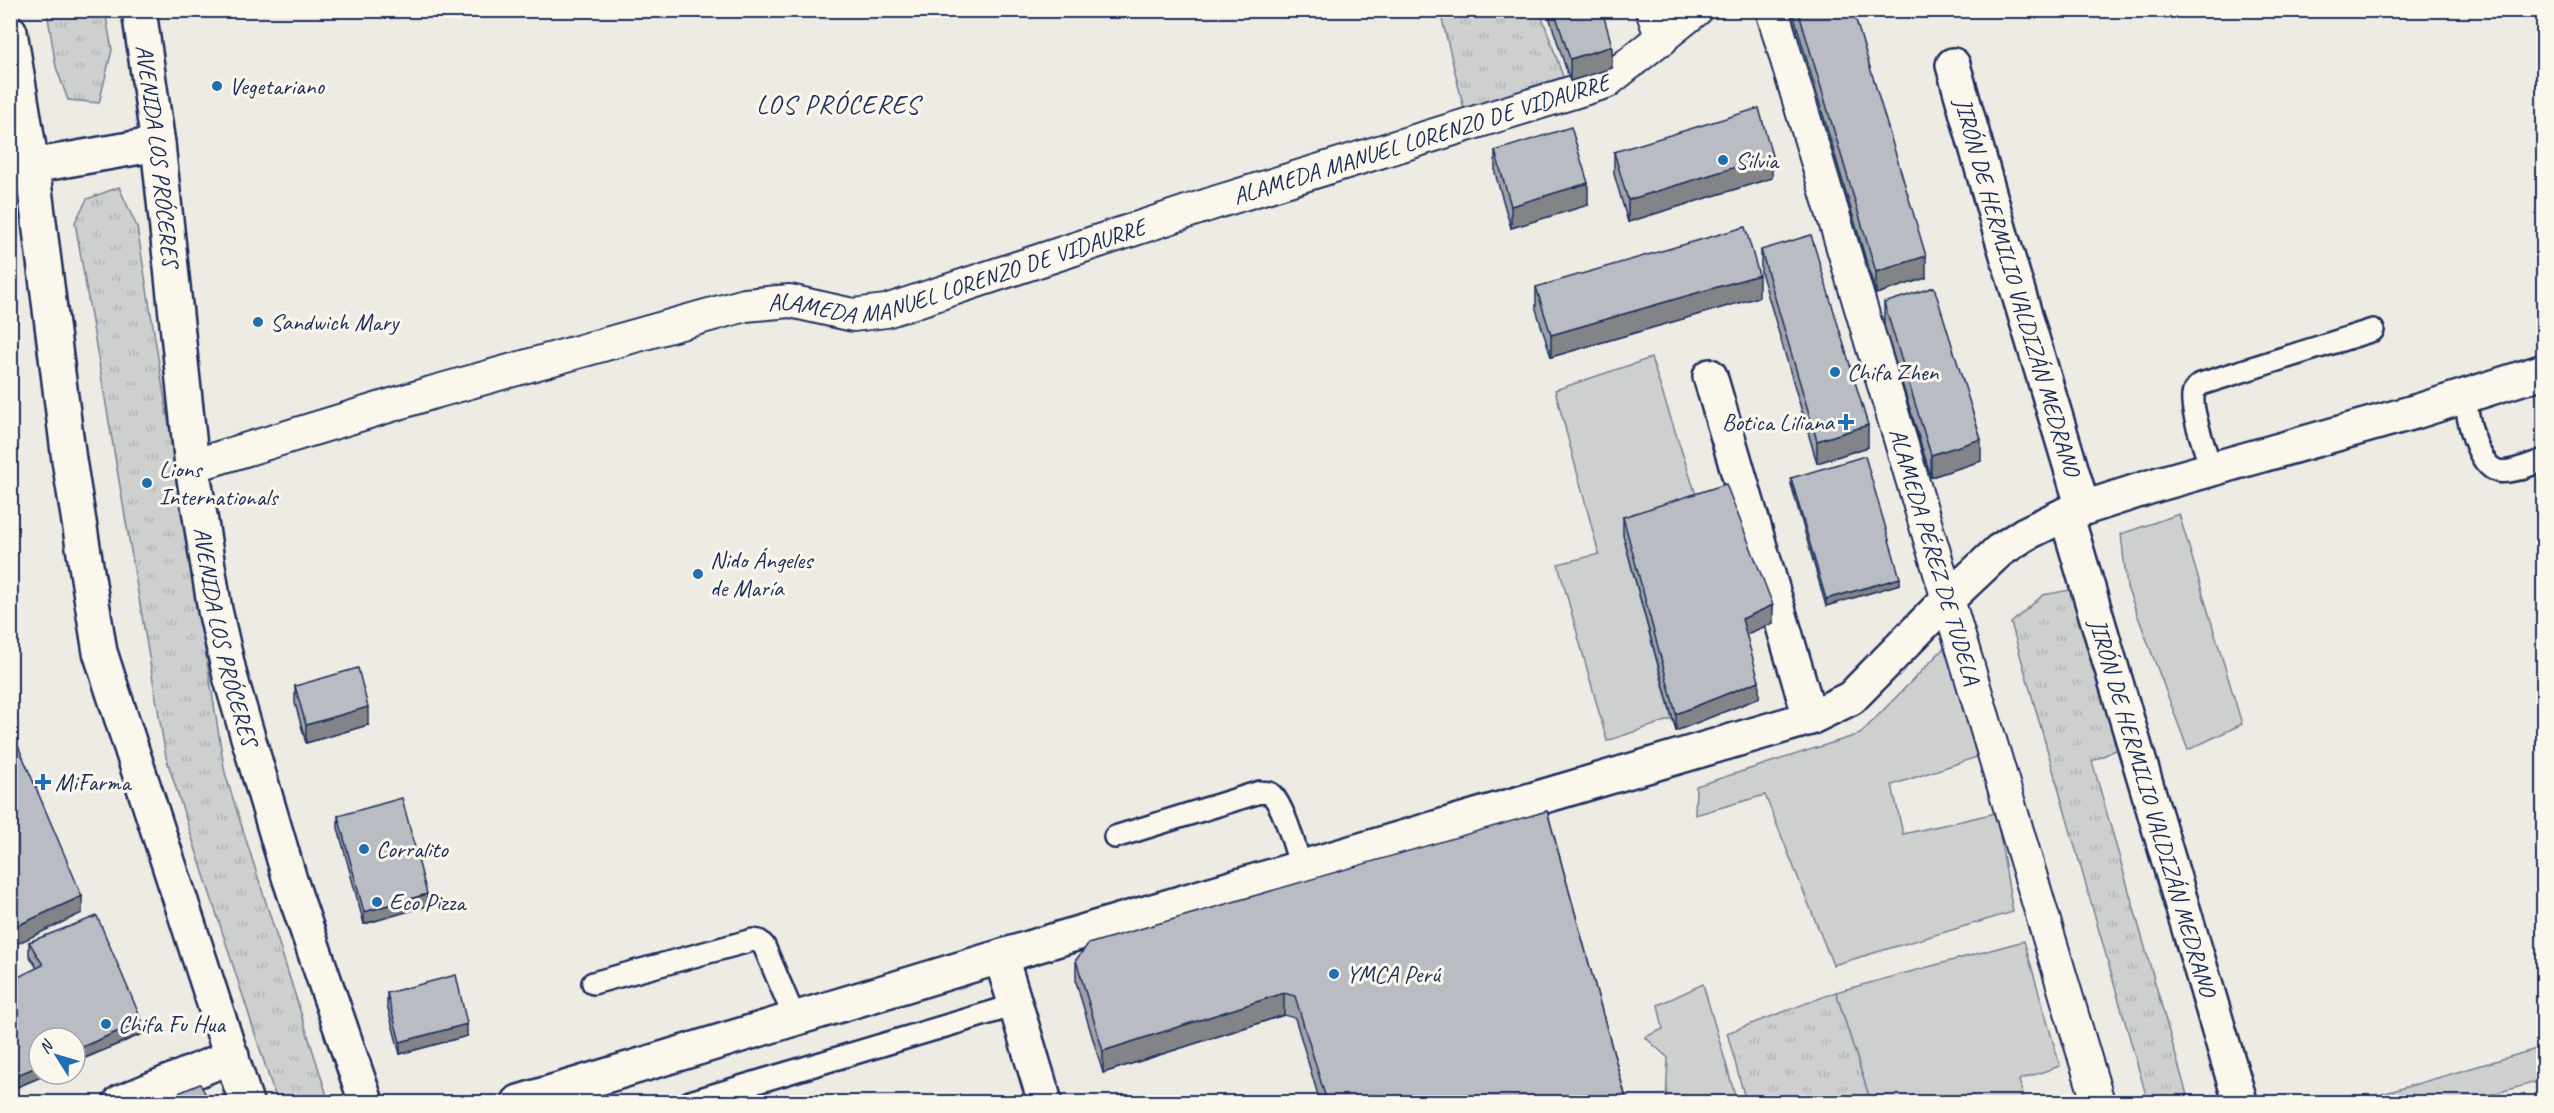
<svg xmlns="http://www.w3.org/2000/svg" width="2554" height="1113" font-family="Caveat,sans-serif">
<defs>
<pattern id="grass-tufts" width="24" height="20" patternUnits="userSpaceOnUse" patternTransform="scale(1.5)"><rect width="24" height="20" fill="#cecfcf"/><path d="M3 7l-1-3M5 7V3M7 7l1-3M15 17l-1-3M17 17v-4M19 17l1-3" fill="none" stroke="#b0b2b4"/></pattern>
</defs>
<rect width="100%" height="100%" fill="#eeebe4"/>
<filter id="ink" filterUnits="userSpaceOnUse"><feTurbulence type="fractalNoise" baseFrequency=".0167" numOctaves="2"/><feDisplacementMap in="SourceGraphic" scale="12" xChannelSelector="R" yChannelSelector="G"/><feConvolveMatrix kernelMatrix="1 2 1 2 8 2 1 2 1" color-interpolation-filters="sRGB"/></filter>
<g filter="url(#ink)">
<!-- grass -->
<path fill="url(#grass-tufts)" stroke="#747f96" stroke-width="1.5" d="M47,11H105L112,50L99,103L68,100L56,67Z
M1440,11H1540L1566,85L1465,113Z
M119,187L137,227L225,773L329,1102H277L166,757L75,222L87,199Z
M2070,590L2118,749L2092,761L2189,1102H2148L2011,623L2043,595Z
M1836,992L1871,1102H1746L1727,1033Z"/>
<!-- garden -->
<path fill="#cecfcf" stroke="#747f96" stroke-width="1.5" d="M1651,358L1701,510L1623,535L1672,719L1607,741L1558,564L1599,554L1555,390Z
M2179,514L2242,724L2188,750L2127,587L2121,534Z
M1948,644L1980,756L1892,785L1903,834L1996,813L2013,912L1833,965L1765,795L1695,815L1696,786L1860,734Z
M2024,941L2060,1066L2019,1080L2025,1102H1871L1836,992Z
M1703,984L1737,1102H1666L1668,1058L1645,1037L1663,1029L1658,1005Z
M2543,1047V1080L2465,1102H2355Z"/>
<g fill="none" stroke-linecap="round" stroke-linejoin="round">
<defs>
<path id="service" d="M2465,396C2467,415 2476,465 2498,471C2511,474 2531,464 2544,460
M2211,469C2206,451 2191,413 2193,396C2193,391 2197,387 2201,384L2373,330
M1115,837L1260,792C1263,793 1266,792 1269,793C1282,798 1297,854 1301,868
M593,983L753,940L759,941L764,946L795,1019
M690,1102L1016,1005"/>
<g id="pedestrian">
<path d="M1652,10L1662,39"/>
<path id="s1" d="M1772,10L2098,1102"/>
<path id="s2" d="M192,466L431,393L745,305L790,301L853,315L886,311L1217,202L1606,82L1696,10"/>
</g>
<g id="minor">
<path id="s3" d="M1953,65L2001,235L2083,508"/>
<path d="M1710,376L1810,718"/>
<path id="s4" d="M2066,514L2240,1101"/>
<path d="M1001,957L1045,1102"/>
<path d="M121,1102L232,1056"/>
<path d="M519,1102L1102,926L1810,718L1851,698L1947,600L1999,551L2025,534L2066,514L2159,484L2418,411L2544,371"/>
</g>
<g id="secondary">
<path id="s5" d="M139,10L158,144L192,466L215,610L230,676L290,880L366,1102"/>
<path d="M10,32L32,166L69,460L100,652L246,1102"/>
<path d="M32,166L158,144"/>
</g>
</defs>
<!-- service casing -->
<use href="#service" stroke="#1b2f5e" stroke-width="26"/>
<!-- pedestrian casing -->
<use href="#pedestrian" stroke="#1b2f5e" stroke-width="36"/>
<!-- minor casing -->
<use href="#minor" stroke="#1b2f5e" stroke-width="38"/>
<!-- secondary casing -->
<use href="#secondary" stroke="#1b2f5e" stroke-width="38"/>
<!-- service -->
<use href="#service" stroke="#fbf7ec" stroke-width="21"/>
<!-- pedestrian -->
<use href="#pedestrian" stroke="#fbf7ec" stroke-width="32"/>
<!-- minor -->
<use href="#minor" stroke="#fbf7ec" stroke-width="33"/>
<!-- secondary -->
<use href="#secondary" stroke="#fbf7ec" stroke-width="33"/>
</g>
<!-- wall -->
<path fill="#9fa2a8" stroke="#1b2f5e" stroke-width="1.5" d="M1547,10H1602L1612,68L1570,81Z
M1792,10H1853L1926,278L1876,294Z
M1495,151L1588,205L1511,228L1495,173Z
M1614,152L1772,178L1628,222L1614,174Z
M1761,250L1868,447L1817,463L1761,272Z
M1536,287L1759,297L1551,357L1536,309Z
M1884,303L1981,461L1931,477L1884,325Z
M1791,478L1900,584L1826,606L1791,484Z
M1623,517L1773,623L1746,634L1759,698L1676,731L1623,535Z
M295,686L368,725L306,743L295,703Z
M1547,811L1627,1102H1320L1295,1018L1284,1015L1103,1073L1076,982V960Z
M338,816L427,906L364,924L338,828Z
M29,942L142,1034L10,1090L37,968L29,955Z
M387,993L467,1036L400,1054L387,1005Z"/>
<!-- shaded-wall -->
<path fill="#828488" stroke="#1b2f5e" stroke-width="1.5" d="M1612,46V68L1570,81V59Z
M1772,156V178L1628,222V200Z
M1588,183V205L1511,228V206Z
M1926,256V278L1876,294V272Z
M1759,275V297L1551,357V335Z
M1868,425V447L1817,463V441Z
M1981,439V461L1931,477V455Z
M1900,578V584L1826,606V599Z
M1773,605V623L1742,636V619Z
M1759,681V698L1676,731V714Z
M368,707V725L306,743V725Z
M427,894V906L364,924V912Z
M82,896V913L10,947V929Z
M1284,993V1015L1103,1073V1051Z
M142,1021V1034L75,1062V1050Z
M467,1024V1036L400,1054V1042Z
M39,1066V1074H48L10,1090V1078Z"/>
<!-- building -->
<path fill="#b9bcc3" stroke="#1b2f5e" stroke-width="1.5" d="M1554,10H1602L1612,46L1570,59Z
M1798,10H1853L1926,256L1876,272Z
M1759,108L1772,156L1628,200L1614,152Z
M1571,127L1588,183L1511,206L1495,151Z
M1745,227L1759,275L1551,335L1536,287Z
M1811,235L1868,425L1817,441L1761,250Z
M1934,287L1981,439L1931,455L1884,303Z
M1865,456L1900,578L1826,599L1791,478Z
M1726,484L1773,605L1742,619L1759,681L1676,714L1623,517Z
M358,668L368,707L306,725L295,686Z
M10,727L82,896L10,929Z
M402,798L427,894L364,912L338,816Z
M1547,811L1627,1102H1327L1295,996L1284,993L1103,1051L1076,960L1088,944Z
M97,916L142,1021L75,1050V1038H39V1066L10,1078V981L43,965L29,942Z
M456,975L467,1024L400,1042L387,993Z
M200,1084L210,1102H157Z"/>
</g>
<!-- markers -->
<g fill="#1f6fb2" stroke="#fbf7ec" stroke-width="2">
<circle cx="217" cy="86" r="6"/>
<circle cx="1723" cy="160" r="6"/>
<circle cx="258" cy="322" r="6"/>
<circle cx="1835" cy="372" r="6"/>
<path d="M1843 413h6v6h6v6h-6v6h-6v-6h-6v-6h6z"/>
<circle cx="147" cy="483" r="6"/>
<circle cx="698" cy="574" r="6"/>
<path d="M40 773h6v6h6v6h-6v6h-6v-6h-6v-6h6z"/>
<circle cx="364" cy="849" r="6"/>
<circle cx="377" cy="902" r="6"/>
<circle cx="1334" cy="974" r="6"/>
<circle cx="106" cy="1024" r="6"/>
</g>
<g text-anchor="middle" stroke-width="6" stroke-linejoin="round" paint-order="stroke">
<!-- poi labels -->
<g font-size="24" fill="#1b2f5e" stroke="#fbf7ec" text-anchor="start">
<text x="229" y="94">Vegetariano</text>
<text x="1735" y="168">Silvia</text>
<text x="270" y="330">Sandwich Mary</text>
<text x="1847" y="380">Chifa Zhen</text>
<text x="1834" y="430" text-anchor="end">Botica Liliana</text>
<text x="159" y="477">Lions<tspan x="159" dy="28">Internationals</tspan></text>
<text x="710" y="568">Nido Ángeles<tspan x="710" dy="28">de María</tspan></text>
<text x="55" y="790">MiFarma</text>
<text x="376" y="857">Corralito</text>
<text x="389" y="910">Eco Pizza</text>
<text x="1346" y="982">YMCA Perú</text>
<text x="118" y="1032">Chifa Fu Hua</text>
</g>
<!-- street labels -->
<g font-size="24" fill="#1b2f5e" stroke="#fbf7ec">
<text dy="8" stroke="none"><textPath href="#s2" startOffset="1281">ALAMEDA MANUEL LORENZO DE VIDAURRE</textPath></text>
<text dy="8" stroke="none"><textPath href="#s5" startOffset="147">AVENIDA LOS PRÓCERES</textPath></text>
<text dy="8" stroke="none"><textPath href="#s2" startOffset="795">ALAMEDA MANUEL LORENZO DE VIDAURRE</textPath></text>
<text dy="8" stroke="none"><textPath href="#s3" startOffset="231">JIRÓN DE HERMILIO VALDIZÁN MEDRANO</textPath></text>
<text dy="8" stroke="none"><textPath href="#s1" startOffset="570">ALAMEDA PÉREZ DE TUDELA</textPath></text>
<text dy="8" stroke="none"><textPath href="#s5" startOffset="633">AVENIDA LOS PRÓCERES</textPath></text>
<text dy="8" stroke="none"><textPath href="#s4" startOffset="306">JIRÓN DE HERMILIO VALDIZÁN MEDRANO</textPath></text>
</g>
<!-- neighbourhood labels -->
<g font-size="26" letter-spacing="1.5" fill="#1b2f5e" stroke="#fbf7ec">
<text x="838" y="113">LOS PRÓCERES</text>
</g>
</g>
<!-- margin -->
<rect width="2554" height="1113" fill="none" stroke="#fbf7ec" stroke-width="36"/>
<rect x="18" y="18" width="2518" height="1077" fill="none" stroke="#1b2f5e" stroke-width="2" filter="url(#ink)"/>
<!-- north arrow -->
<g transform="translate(57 1056) rotate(307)"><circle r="28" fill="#fbf7ec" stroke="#a1a7b3" stroke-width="1.5"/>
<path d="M0-4.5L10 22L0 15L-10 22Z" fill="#1f6fb2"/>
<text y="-9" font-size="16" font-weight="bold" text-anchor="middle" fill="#1b2f5e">N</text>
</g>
</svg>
